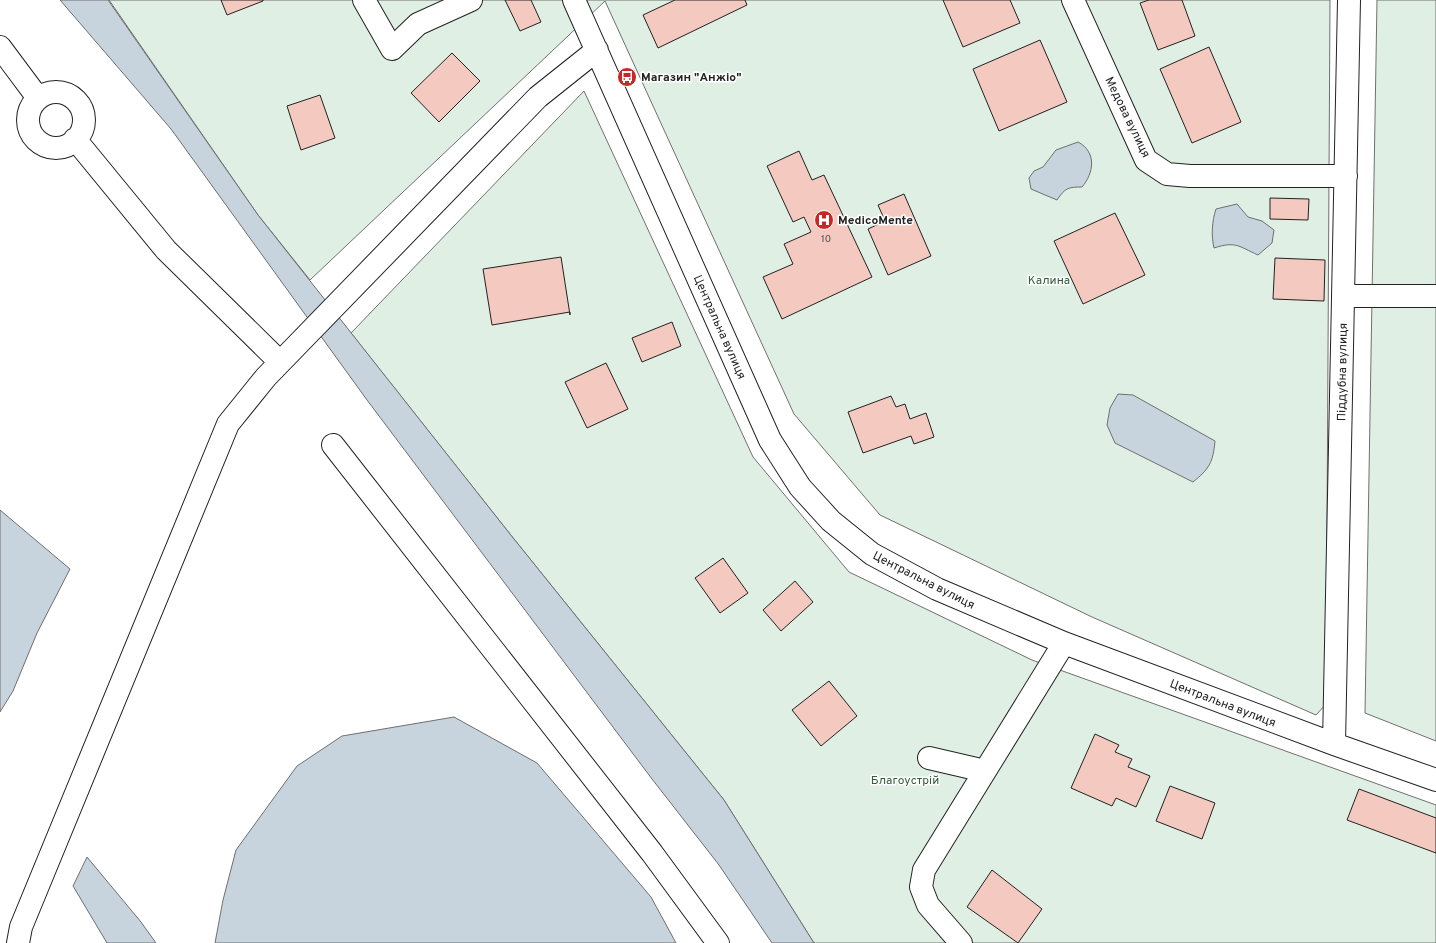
<svg xmlns="http://www.w3.org/2000/svg" width="1436" height="943" font-family="Overpass,sans-serif">
<rect width="100%" height="100%" fill="#fff"/>
<!-- green -->
<path fill="#e0efe3" stroke="#6f6f6f" d="M109,0H1330L1326,704L1316,715L1092,617L880,515L794,414L605,1L310,280L258,215Z
M1377,0H1436V741L1365,713Z
M584,91L753,457L849,572L1032,660L1436,805V943H814L724,800L510,534L351,333Z"/>
<!-- water -->
<path fill="#c7d3dd" stroke="#6f6f6f" d="M60,0H108L258,215L510,534L724,800L814,943H772L719,865L652,779L367,400L171,129Z
M1078,142C1097,152 1094,173 1082,187C1068,187 1065,188 1057,200L1031,189L1029,178L1034,171L1043,167L1056,150Z
M1237,204L1248,217L1262,221L1274,230L1272,243L1258,255C1238,246 1236,241 1214,248C1211,235 1212,221 1216,209Z
M1118,394L1133,395L1215,441C1213,463 1209,469 1193,482L1115,443L1107,425L1110,408Z
M0,510L70,569L37,633L13,691L0,712Z
M454,717L537,763L651,897L676,943H215L223,900L236,850L297,766L342,736Z
M87,857L141,922L156,943H107L73,886Z"/>
<!-- building -->
<path fill="#f3c9c0" stroke="#222" d="M221,0H263V1L227,15Z
M505,0H531L541,22L520,31Z
M675,0H745L747,5L658,48L643,15Z
M943,0H1010L1020,23L963,47Z
M1149,0H1182L1195,36L1158,50L1140,3Z
M1040,40L1067,102L999,131L973,69Z
M1209,47L1241,122L1192,143L1160,69Z
M452,53L480,81L439,122L411,93Z
M320,95L335,138L301,150L287,106Z
M799,151L812,180L824,175L872,277L782,319L763,277L793,264L784,244L811,232L804,217L793,222L767,166Z
M904,194L931,256L888,275L868,229L885,221L878,205Z
M1270,198L1309,199L1308,220L1270,219Z
M1115,213L1145,275L1083,304L1054,241Z
M561,257L570,315V312L492,325L483,269Z
M1275,258L1325,260L1324,301L1273,299Z
M672,322L681,346L642,362L632,338Z
M606,363L628,409L587,428L565,382Z
M891,396L896,407L905,404L910,419L926,413L934,437L914,444L911,436L863,453L848,412Z
M723,558L748,593L720,613L695,578Z
M795,581L813,602L781,631L763,610Z
M829,681L857,716L821,746L792,710Z
M1095,734L1119,745L1115,752L1132,759L1128,767L1150,776L1136,807L1116,798L1112,806L1071,788Z
M1170,786L1215,803L1202,839L1156,821Z
M1359,789L1436,818V853L1347,820Z
M992,870L1042,909L1018,943L967,907Z"/>
<g fill="none" stroke-linecap="round" stroke-linejoin="round">
<defs>
<path id="minor" d="M364,0L392,49L418,24L471,0
M574,0L770,440L800,487L831,521L872,554L937,589L1064,643L1334,744L1436,780
M1073,0L1146,160L1167,174L1190,176H1346
M0,47L38,98
M28 120a28 28 0 1 1 56 0a28 28 0 1 1-56 0Z
M75,139L166,250L280,362
M1343,296H1436
M333,445L652,853L718,943
M1334,744L1349,0
M929,758L985,771
M18,943L21,927L228,424L266,377L538,97L597,50
M961,943L928,905L921,887L924,870L1064,643"/>
</defs>
<!-- minor casing -->
<use href="#minor" stroke="#222" stroke-width="24"/>
<!-- minor -->
<use href="#minor" stroke="#fff" stroke-width="22"/>
</g>
<!-- icons -->
<defs>
<symbol id="bus-disc" viewBox="-11 -11 22 22"><circle r="9.5" fill="#c62828" stroke="#fff"/><path d="M-5-6H5V4H4V6H2V4H-2V6H-4V4H-5ZM-3.5-4V0h7V-4ZM-3.5 1.2v1.5H-2V1.2ZM2 1.2v1.5H3.5V1.2Z" fill="#fff"/></symbol>
<symbol id="hospital-disc" viewBox="-11 -11 22 22"><circle r="9.5" fill="#c62828" stroke="#fff"/><path d="M-5-5h3v3.5h4V-5h3V5h-3V1.5h-4V5h-3Z" fill="#fff"/></symbol>
</defs>
<g fill-rule="evenodd">
<use href="#bus-disc" x="616" y="66" width="22" height="22"/>
<use href="#hospital-disc" x="813" y="209" width="22" height="22"/>
</g>
<g text-anchor="middle" stroke-width="3" stroke-linejoin="round" paint-order="stroke">
<!-- number labels -->
<g font-size="10" fill="#564c4a">
<text x="826" y="242">10</text>
</g>
<!-- poi labels -->
<g font-size="12" font-weight="bold" fill="#222" stroke="#fff" text-anchor="start">
<text x="641" y="81">Магазин "Анжіо"</text>
<text x="838" y="224">MedicoMente</text>
</g>
<!-- street labels -->
<g font-size="12" fill="#222" stroke="#fff">
<text transform="translate(1128 117) rotate(64)" y="4">Медова вулиця</text>
<text transform="translate(720 327) rotate(66)" y="4">Центральна вулиця</text>
<text transform="translate(1342 372) rotate(-89)" y="4">Піддубна вулиця</text>
<text transform="translate(924 580) rotate(27)" y="4">Центральна вулиця</text>
<text transform="translate(1223 703) rotate(21)" y="4">Центральна вулиця</text>
</g>
<!-- park labels -->
<g font-size="12" fill="#2f5e38" stroke="#fff">
<text x="1049" y="284">Калина</text>
<text x="905" y="784">Благоустрій</text>
</g>
</g>
</svg>
